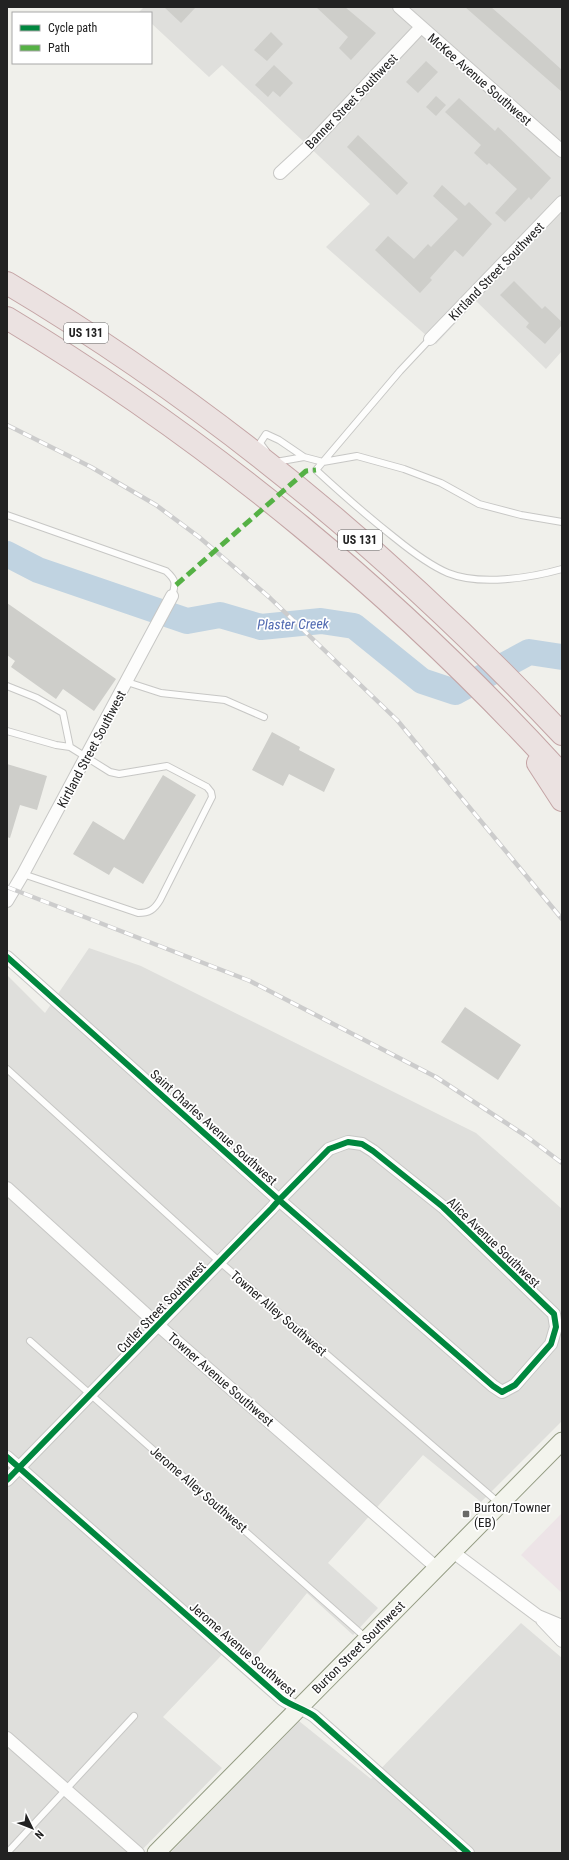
<svg xmlns="http://www.w3.org/2000/svg" width="569" height="1860" font-family="'Roboto Condensed',sans-serif">
<rect width="100%" height="100%" fill="#f0f0eb"/>
<!-- residential -->
<path fill="#dfdfdc" d="M144,7H562V351L546,369L476,301L436,344L326,247L370,204L222,65L209,77L151,23V13L139,12Z
M89,948L141,966L476,1133L562,1209V1421L481,1502L423,1455L328,1563L378,1608L353,1635L307,1593L254,1658L234,1642L163,1717L222,1768L139,1853H7V975L45,1013Z
M521,1623L562,1658V1853H170L299,1721L371,1779Z"/>
<!-- industrial -->
<path fill="#ede4e7" d="M562,1513V1593L521,1555Z"/>
<g fill="none" stroke-linecap="round" stroke-linejoin="round">
<!-- river -->
<path stroke="#c0d3e1" stroke-width="26" d="M7,554L38,570L187,621L220,615L261,627L321,621L354,626L422,681L455,692L529,652L562,657"/>
</g>
<!-- building -->
<path fill="#cececa" d="M164,7H196L181,23Z
M316,7H345L376,33L351,60L339,48L348,37Z
M465,7H491L530,41L562,70V92Z
M271,32L283,44L267,61L254,50Z
M426,61L438,72L418,93L406,82Z
M274,65L293,83L280,97L273,91L268,97L255,85Z
M436,96L446,105L436,116L426,107Z
M459,98L495,131L498,127L551,178L531,200L529,197L505,222L495,213L517,189L489,163L487,165L474,153L481,145L445,112Z
M358,135L408,183L397,195L347,147Z
M442,185L465,206L469,202L492,224L463,257L455,250L430,278L432,280L420,293L375,250L388,236L414,259L428,244L431,247L458,219L433,196Z
M514,281L542,309L545,306L562,322V325L545,344L526,327L529,323L500,295Z
M7,603L116,679L94,711L63,689L56,699L11,667L15,661L7,655Z
M272,732L300,747L299,750L335,769L324,792L289,774L283,786L252,770Z
M7,764L47,776L37,810L20,805L10,838L7,837Z
M163,775L196,795L143,884L114,867L109,875L73,854L93,821L124,840Z
M465,1007L521,1045L498,1080L441,1042Z"/>
<g fill="none" stroke-linecap="round" stroke-linejoin="round">
<defs>
<path id="lane" d="M430,339L400,371L316,470C342,494 367,516 395,538C411,551 429,565 448,573C480,586 530,578 562,569
M266,451L260,443L266,434L279,440L304,457L323,462L357,456L404,469L441,483L479,504L521,515L562,522
M276,462L304,457
M7,515L166,571C176,580 176,583 172,596
M127,682L161,693L225,700L264,717
M7,686L37,698L63,713L70,747
M7,731L56,745L70,747L110,772L119,774L167,766L207,787L211,792L212,797L160,900C154,910 149,913 138,913L23,874
M7,1069L220,1262L499,1503
M30,1341L366,1638
M7,1853L134,1716"/>
<path id="street" d="M399,7L562,151
M280,173L306,149L421,27
M430,339L562,202
M7,901L23,874L172,596
M7,957L279,1200L493,1386L502,1392L515,1385L551,1344L556,1327L554,1314L443,1207L373,1151L362,1144L348,1142L329,1149L279,1200L272,1208L7,1480
M7,1188L159,1326L437,1568
M7,1457L282,1699C292,1706 304,1709 314,1716L468,1853
M453,1552L538,1616L562,1626
M542,1620L562,1641
M7,1738L138,1853"/>
<path id="secondary" d="M156,1853L562,1441"/>
<path id="highway" d="M7,283C212,405 399,561 562,734
M7,318C213,442 401,598 562,775
M538,763L562,800"/>
</defs>
<!-- lane casing -->
<use href="#lane" stroke="#c7c7c5" stroke-width="8"/>
<!-- street casing -->
<use href="#street" stroke="#c7c7c5" stroke-width="14"/>
<!-- secondary casing -->
<use href="#secondary" stroke="#939b82" stroke-width="19"/>
<!-- highway casing -->
<use href="#highway" stroke="#c4a4a5" stroke-width="24"/>
<!-- lane -->
<use href="#lane" stroke="#fdfdfc" stroke-width="6"/>
<!-- street -->
<use href="#street" stroke="#fdfdfc" stroke-width="12"/>
<!-- secondary -->
<use href="#secondary" stroke="#f3f4ed" stroke-width="17"/>
<!-- highway -->
<use href="#highway" stroke="#ebe2e1" stroke-width="22"/>
<defs>
<path id="rail" d="M7,425L91,467L156,505L199,537L269,597L397,720L562,919
M7,887L250,981L436,1077L526,1136L562,1163"/>
</defs>
<!-- rail casing -->
<use href="#rail" stroke="#ccc" stroke-width="4.5"/>
<!-- rail -->
<use href="#rail" stroke="#fff" stroke-width="3" stroke-dasharray="9" stroke-linecap="butt"/>
<!-- quiet -->
<path stroke="#55b145" stroke-width="5" stroke-dasharray="10 5" stroke-linecap="butt" d="M176,585L306,471L316,470"/>
<defs>
<path id="cycleway" d="M7,957L279,1200L493,1386L502,1392L515,1385L551,1344L556,1327L554,1314L443,1207L373,1151L362,1144L348,1142L329,1149L279,1200L272,1208L7,1480
M7,1457L282,1699C292,1706 304,1709 314,1716L468,1853"/>
</defs>
<!-- cycleway casing -->
<use href="#cycleway" stroke="#fff" stroke-width="8"/>
<!-- cycleway -->
<use href="#cycleway" stroke="#00873e" stroke-width="6"/>
</g>
<!-- markers -->
<rect fill="#6a6a68" stroke="#fff" stroke-width="1.5" x="462" y="1510" width="8" height="8" rx="2"/>
<g text-anchor="middle" stroke-width="3.5" stroke-linejoin="round" paint-order="stroke">
<!-- shield labels -->
<g fill="#fff" stroke="#646464" stroke-width="1">
<rect x="64" y="323" width="44" height="20" rx="3"/>
<rect x="338" y="530" width="44" height="20" rx="3"/>
</g>
<g font-size="12" font-weight="bold" fill="#222">
<text x="86" y="337">US 131</text>
<text x="360" y="544">US 131</text>
</g>
<!-- street labels -->
<g font-size="13" fill="#222" stroke="#fff">
<text transform="translate(480 79) rotate(41)" y="5">McKee Avenue Southwest</text>
<text transform="translate(351 101) rotate(-46)" y="5">Banner Street Southwest</text>
<text transform="translate(496 271) rotate(-46)" y="5">Kirtland Street Southwest</text>
<text transform="translate(91 749) rotate(-62)" y="5">Kirtland Street Southwest</text>
<text transform="translate(214 1127) rotate(42)" y="5">Saint Charles Avenue Southwest</text>
<text transform="translate(494 1242) rotate(44)" y="5">Alice Avenue Southwest</text>
<text transform="translate(161 1307) rotate(-46)" y="5">Cutler Street Southwest</text>
<text transform="translate(279 1313) rotate(41)" y="5">Towner Alley Southwest</text>
<text transform="translate(221 1379) rotate(41)" y="5">Towner Avenue Southwest</text>
<text transform="translate(199 1489) rotate(41)" y="5">Jerome Alley Southwest</text>
<text transform="translate(358 1647) rotate(-45)" y="5">Burton Street Southwest</text>
<text transform="translate(243 1649) rotate(41)" y="5">Jerome Avenue Southwest</text>
</g>
<!-- poi labels -->
<g font-size="13" fill="#222" stroke="#fff" text-anchor="start">
<text x="474" y="1512">Burton/Towner<tspan x="474" dy="15">(EB)</tspan></text>
</g>
<!-- water labels -->
<g font-size="14" font-style="italic" fill="#5069b0" stroke="#fff">
<text transform="translate(293 624) rotate(-1)" y="5">Plaster Creek</text>
</g>
</g>
<!-- border -->
<rect width="569" height="1860" fill="none" stroke="#222222" stroke-width="16"/>
<!-- legend -->
<rect x="12" y="12" width="140" height="52" fill="#ffffff" stroke="#a7a7a7"/>
<rect x="20" y="25" width="20" height="6" fill="#00873e" stroke="#a7a7a7"/>
<text x="48" y="32" font-size="12" fill="#222222">Cycle path</text>
<rect x="20" y="45" width="20" height="6" fill="#55b145" stroke="#a7a7a7"/>
<text x="48" y="52" font-size="12" fill="#222222">Path</text>
<!-- north arrow -->
<g transform="translate(32 1828) rotate(133)" stroke="#ffffff" stroke-width="3" paint-order="stroke">
<path d="M0-3L7 15L0 10L-7 15Z" fill="#222222"/>
<text y="-6" font-size="11" font-weight="bold" text-anchor="middle" fill="#222222">N</text>
</g>
</svg>
